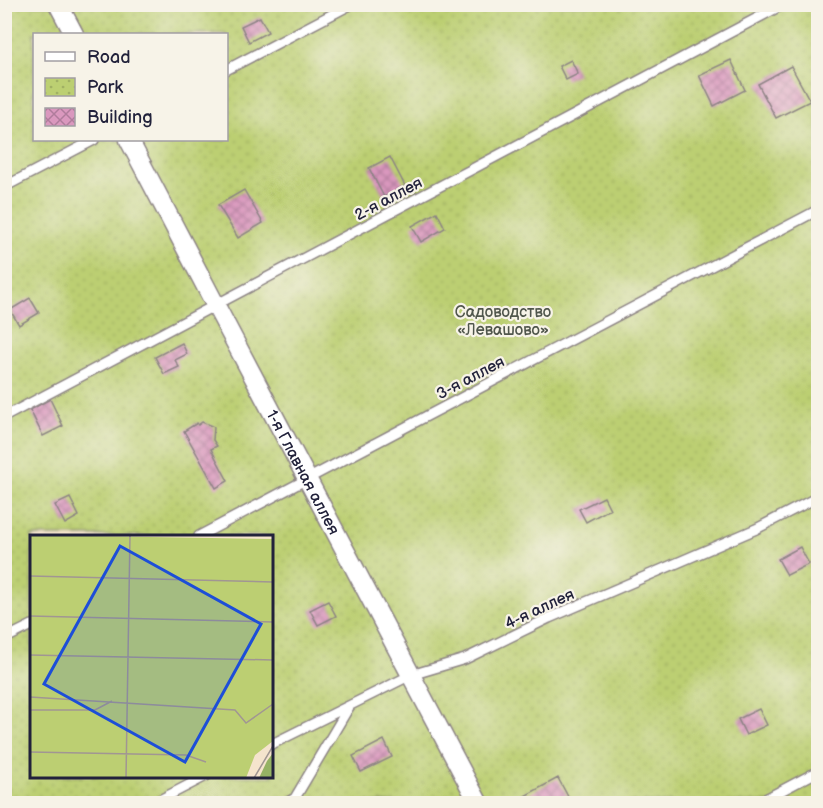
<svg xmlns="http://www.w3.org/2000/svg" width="823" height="808" font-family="'Balsamiq Sans',sans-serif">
<defs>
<pattern id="park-dots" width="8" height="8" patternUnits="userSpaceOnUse" patternTransform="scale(1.5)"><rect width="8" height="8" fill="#bccf72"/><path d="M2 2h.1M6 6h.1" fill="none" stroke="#a1b164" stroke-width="1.8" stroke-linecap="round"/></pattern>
<pattern id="building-cross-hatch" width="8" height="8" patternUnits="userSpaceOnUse" patternTransform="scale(1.5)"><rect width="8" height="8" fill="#da98be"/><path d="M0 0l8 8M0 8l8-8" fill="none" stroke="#b07c9c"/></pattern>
</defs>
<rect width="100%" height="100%" fill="#f7f3e8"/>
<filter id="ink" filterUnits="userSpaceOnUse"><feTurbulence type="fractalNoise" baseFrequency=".0167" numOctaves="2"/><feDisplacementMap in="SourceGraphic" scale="12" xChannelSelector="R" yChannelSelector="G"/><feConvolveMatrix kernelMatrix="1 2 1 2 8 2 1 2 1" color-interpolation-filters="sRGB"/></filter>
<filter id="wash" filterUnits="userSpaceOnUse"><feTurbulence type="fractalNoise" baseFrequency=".008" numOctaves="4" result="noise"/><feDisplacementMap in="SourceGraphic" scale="24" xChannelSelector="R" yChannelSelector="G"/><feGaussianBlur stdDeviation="1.35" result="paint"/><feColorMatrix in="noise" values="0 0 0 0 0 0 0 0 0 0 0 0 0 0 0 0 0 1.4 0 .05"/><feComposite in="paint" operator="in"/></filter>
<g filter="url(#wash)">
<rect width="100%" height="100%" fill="#f5e4cd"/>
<!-- park -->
<path fill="url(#park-dots)" stroke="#6f7856" stroke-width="1.5" fill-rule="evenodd" d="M5,5H818V803H5ZM34,34H226V140H34ZM32,536H272V776H32Z"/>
<g id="blocks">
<!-- building -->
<path fill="url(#building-cross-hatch)" d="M260,17L268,32L249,42L241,26Z
M571,60L578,74L566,80L559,66Z
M731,60L745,90L714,106L699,75Z
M791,66L810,101L776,118L758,84Z
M390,157L405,186L384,197L369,168Z
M244,190L263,223L238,238L218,205Z
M437,212L445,228L421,242L412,226Z
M30,298L39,313L19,325L10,310Z
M182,343L187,354L175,360L179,367L164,374L155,357Z
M818,395V411L812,399Z
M50,399L63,426L43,436L30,410Z
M202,422L214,427L213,440L217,446L211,449L228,481L216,488L184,431L197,423L198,425Z
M604,497L610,509L586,522L579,509Z
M70,498L79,516L65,524L55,505Z
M800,547L809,564L787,575L778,559Z
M328,601L336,616L318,625L310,610Z
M759,709L767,725L746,735L738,719Z
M384,740L392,757L361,772L353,756Z
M558,778L572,804H525L521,798Z"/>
</g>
</g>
<g filter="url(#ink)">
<use href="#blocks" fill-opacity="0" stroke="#8c8384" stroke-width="1.5"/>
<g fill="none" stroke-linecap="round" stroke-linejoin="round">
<defs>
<path id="service" d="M226,70L352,4
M4,187L94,140
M4,417L784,4
M199,536L818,210
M4,639L32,625
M272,744L411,675L465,659L549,618L756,529L818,497
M152,804L206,776
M285,804L295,798L349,707
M756,804L811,775L818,772"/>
<g id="minor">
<path d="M58,4L74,34"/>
<path id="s1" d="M129,140L216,306L479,804"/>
</g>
</defs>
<!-- service casing -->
<use href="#service" stroke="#8c8384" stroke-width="12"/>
<!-- minor casing -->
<use href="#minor" stroke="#8c8384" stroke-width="21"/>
<!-- service -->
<use href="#service" stroke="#fff" stroke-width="9"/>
<!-- minor -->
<use href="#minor" stroke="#fff" stroke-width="18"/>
</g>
</g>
<g text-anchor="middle" stroke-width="4.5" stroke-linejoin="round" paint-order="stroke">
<!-- street labels -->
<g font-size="16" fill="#22223b" stroke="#f7f3e8">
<text transform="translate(388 198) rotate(-28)" y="6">2-я аллея</text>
<text transform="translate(470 377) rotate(-28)" y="6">3-я аллея</text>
<text dy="6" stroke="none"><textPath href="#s1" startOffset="375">1-я Главная аллея</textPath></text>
<text transform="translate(539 608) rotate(-25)" y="6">4-я аллея</text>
</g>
<!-- park labels -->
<g font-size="16" fill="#50564c" stroke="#f7f3e8">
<text x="503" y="317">Садоводство<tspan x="503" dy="18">«Левашово»</tspan></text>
</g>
</g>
<!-- overview -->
<g transform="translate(30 535)">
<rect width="243" height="243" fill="#f5e4cd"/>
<path d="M243,218V243H229L237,226Z" fill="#95b264"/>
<path d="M0,0L243,4V206L225,220L216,243H0Z" fill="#bccf72"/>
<path fill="none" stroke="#a19693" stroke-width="1.5" d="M0,41L243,47M0,81L243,87M0,120L243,125M0,162L205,175L216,188L243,169M0,175H65L82,166M0,217L156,220L176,227M96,243L100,0M224,243L243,211"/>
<path fill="#1d4ed8" fill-opacity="0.15" stroke="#1d4ed8" stroke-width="3" d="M90,11L231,89L155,227L14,149Z"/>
<rect width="243" height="243" fill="none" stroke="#22223b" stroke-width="3"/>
</g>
<!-- margin -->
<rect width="823" height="808" fill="none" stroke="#f7f3e8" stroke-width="24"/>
<!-- legend -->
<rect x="33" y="33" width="195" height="108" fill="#f7f3e8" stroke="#a29fa3" stroke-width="1.5"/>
<rect x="45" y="52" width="30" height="9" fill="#ffffff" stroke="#a29fa3" stroke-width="1.5"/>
<text x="87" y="63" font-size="18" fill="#22223b">Road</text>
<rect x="45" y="78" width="30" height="18" fill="url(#park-dots)" stroke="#a29fa3" stroke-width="1.5"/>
<text x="87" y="93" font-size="18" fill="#22223b">Park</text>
<rect x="45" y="108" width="30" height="18" fill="url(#building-cross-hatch)" stroke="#a29fa3" stroke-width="1.5"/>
<text x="87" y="123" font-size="18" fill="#22223b">Building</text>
</svg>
